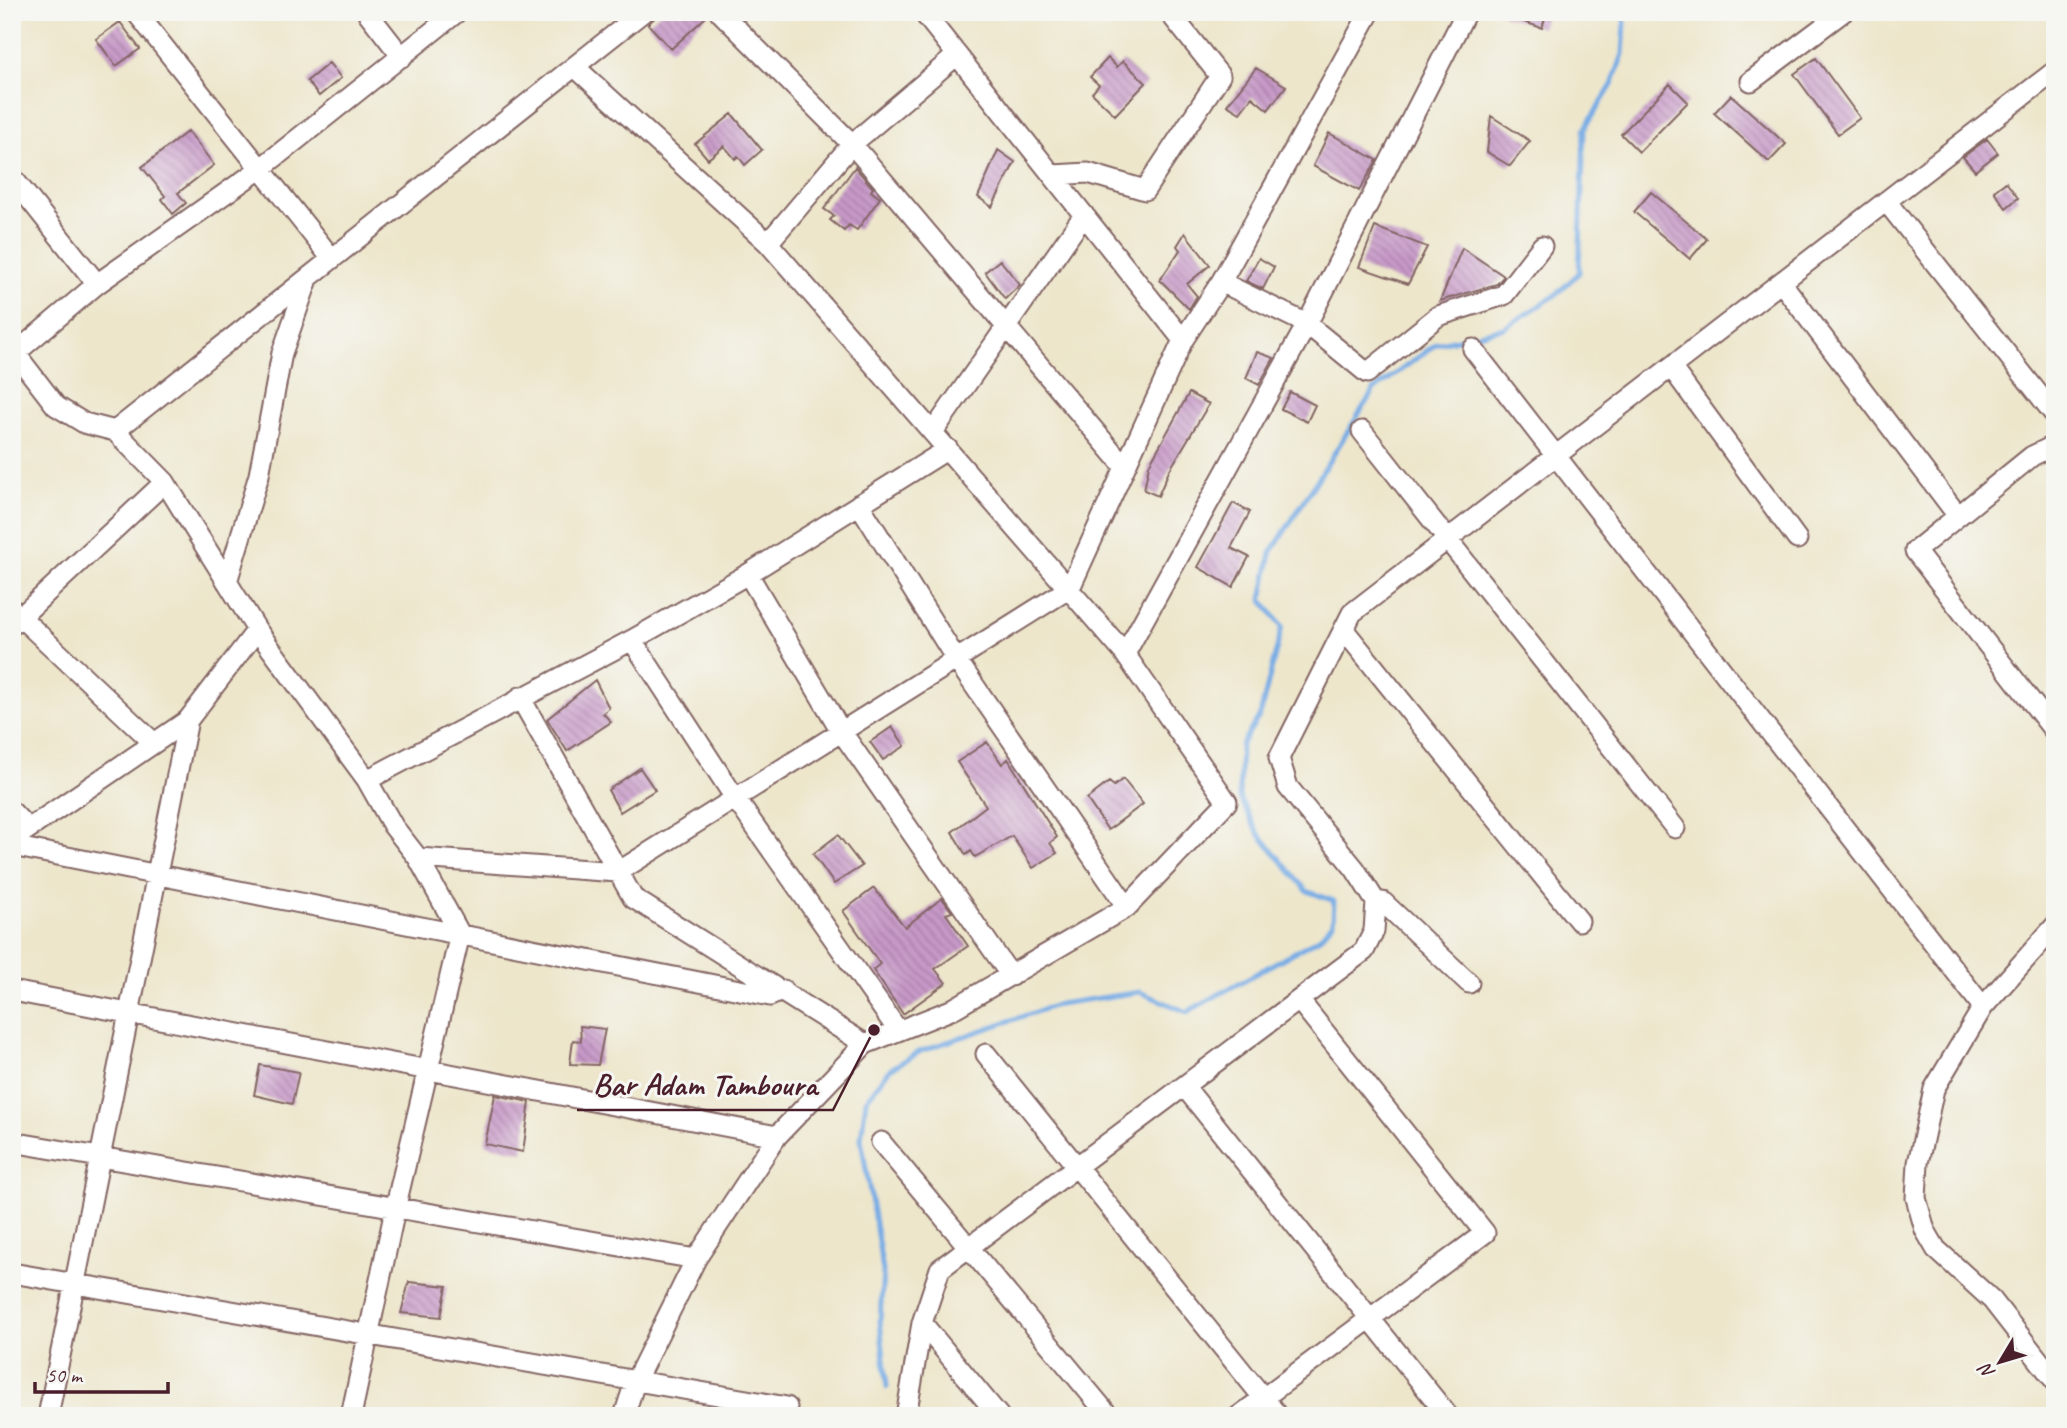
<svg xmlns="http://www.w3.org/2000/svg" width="2067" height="1428" font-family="Caveat,sans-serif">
<defs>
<pattern id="building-back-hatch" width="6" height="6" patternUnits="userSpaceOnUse" patternTransform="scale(1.75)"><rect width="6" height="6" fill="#c799c8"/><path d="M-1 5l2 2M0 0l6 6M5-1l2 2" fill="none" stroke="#a47ca3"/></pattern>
</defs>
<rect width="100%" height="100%" fill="#f6f6f2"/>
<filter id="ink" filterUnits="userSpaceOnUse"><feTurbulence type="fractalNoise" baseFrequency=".0143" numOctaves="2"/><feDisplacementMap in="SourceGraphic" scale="14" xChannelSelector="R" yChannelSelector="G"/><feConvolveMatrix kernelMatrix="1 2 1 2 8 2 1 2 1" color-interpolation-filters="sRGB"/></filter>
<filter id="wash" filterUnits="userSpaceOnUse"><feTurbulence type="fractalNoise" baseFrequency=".00686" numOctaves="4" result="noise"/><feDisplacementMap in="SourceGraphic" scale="28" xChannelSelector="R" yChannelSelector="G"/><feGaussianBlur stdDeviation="1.57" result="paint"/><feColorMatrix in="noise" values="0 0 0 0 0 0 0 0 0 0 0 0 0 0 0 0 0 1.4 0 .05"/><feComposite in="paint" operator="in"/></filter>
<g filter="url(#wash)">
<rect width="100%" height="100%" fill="#ede6cb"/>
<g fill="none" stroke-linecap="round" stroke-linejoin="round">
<!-- stream -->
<path stroke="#77ace5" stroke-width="5" d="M887,1387L880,1321L883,1271L861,1139L866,1100L890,1069L921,1051L1059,1004L1140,992L1187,1012L1318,939L1333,923L1334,901L1307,891L1258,833L1239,797L1241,745L1260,715L1282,627L1262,599L1271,553L1374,390L1436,344L1504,328L1553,297L1579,273L1584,130L1612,85L1623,54L1625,22L1619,12"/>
</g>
<g id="blocks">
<!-- building -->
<path fill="url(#building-back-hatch)" d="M661,12H708V15L671,49L648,24Z
M1503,12H1547L1542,28L1503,15Z
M120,22L140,49L116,66L96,39Z
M1108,58L1117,67L1123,61L1146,83L1115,115L1092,93L1099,85L1090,77Z
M1816,58L1860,118L1838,134L1794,74Z
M329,63L341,78L319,96L307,81Z
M1256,68L1286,86L1268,110L1252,97L1240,113L1227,105Z
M1670,84L1688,102L1639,152L1621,134Z
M1731,95L1786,144L1769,162L1714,113Z
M732,114L762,150L745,165L738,156L735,159L724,146L708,159L695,144Z
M1491,116L1530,141L1510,166L1487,152Z
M188,131L214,165L178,193L186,203L173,214L162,199L165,196L142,167Z
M1329,133L1377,160L1359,191L1313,166Z
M1987,139L1998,153L1975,171L1963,157Z
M998,150L1015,162L992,207L978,197Z
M855,167L873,188L871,191L880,198L857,230L849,225L844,231L830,220L834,216L824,209Z
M2006,182L2018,198L2006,208L1994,191Z
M1651,192L1707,239L1690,259L1634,212Z
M1375,227L1427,247L1408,284L1359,267Z
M1185,233L1210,265L1187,284L1197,296L1189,309L1160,280L1180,250L1177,246Z
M1462,248L1504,276L1497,284L1440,301Z
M1259,258L1274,267L1263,289L1246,281Z
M1000,260L1020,285L1005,299L985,272Z
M1257,352L1274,358L1259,385L1246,378Z
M1290,392L1315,405L1307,422L1281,409Z
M1189,393L1209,404L1169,471L1158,496L1144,490L1149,465Z
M1233,503L1250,512L1231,548L1249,557L1233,587L1198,567Z
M595,680L609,708L603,713L611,722L567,751L547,719Z
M892,727L905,746L883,760L870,742Z
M987,742L1002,764L1008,759L1057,837L1050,843L1057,853L1033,868L1012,836L975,857L971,851L966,855L952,832L986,806L957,762Z
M640,768L655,790L620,812L608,790Z
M1123,779L1143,804L1108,830L1087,799L1109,782L1114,786Z
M838,835L862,866L834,884L813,854Z
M874,888L905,927L942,898L952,912L946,914L968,946L935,969L946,983L903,1014L873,970L880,964L843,911Z
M580,1026L605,1029L598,1065L570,1064L573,1040L581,1041Z
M260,1065L299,1072L292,1104L254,1095Z
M495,1095L530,1102L523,1152L485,1144Z
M409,1282L447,1286L441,1317L401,1313Z"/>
</g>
</g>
<g filter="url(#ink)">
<use href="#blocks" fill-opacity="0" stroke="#836563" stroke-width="2"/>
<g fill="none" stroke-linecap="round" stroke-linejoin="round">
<defs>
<path id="minor" d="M136,12L332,259
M367,12L402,57
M720,12L852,144L1125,467
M923,12L1183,340
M575,67L768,243L1125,654L1227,802L1127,907L951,1010L865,1044L777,1136L696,1259L635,1382L624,1416
M1751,81L1843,12
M1053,175L1088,173L1145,190L1220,76L1169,12
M12,177L97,284
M1886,201L2055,415
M768,243L852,144L957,55
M1221,282L1307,324L1367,373L1438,316L1504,295L1542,246
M1781,282L1958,516
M12,349L56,406L84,423L115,431L165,482L257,630L367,780L393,826L418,858L460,934L396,1205L351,1416
M1473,349L1983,1007
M12,356L97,284L260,169L457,12
M1671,367L1797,539
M115,431L643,12
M1362,431L1675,828
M933,432L1084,215
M2055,445L2032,456L1915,551L2055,732
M859,504L956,659L1127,907
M748,574L841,731L1011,976
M227,582L259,475L282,353L308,279
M13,610L154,743
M12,625L165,482
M1344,630L1579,921
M632,640L735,798L897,1029
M1125,654L1307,324L1466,12
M520,697L633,898L865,1044
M367,780L632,640L748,574L948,449
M12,812L28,829
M12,840L188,720L257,630
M12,846L770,996L783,990
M418,858L618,872L1070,588L1183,340L1221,282L1370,12
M1376,902H1383L1469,983
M2055,926L1983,1007L1934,1089L1918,1163L1916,1198L1925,1230L1936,1249L1992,1300L2055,1381
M12,991L777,1136
M986,1054L1278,1416
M1184,1086L1448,1416
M12,1142L696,1259
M881,1142L1109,1416
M12,1273L787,1407
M922,1323L999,1416
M48,1416L188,720
M906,1416L922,1323L940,1269L1364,951L1374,931L1376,902L1355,869L1288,787L1279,758L1352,613L2055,71
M1239,1416L1485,1233L1299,1000"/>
</defs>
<!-- minor casing -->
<use href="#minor" stroke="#836563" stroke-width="23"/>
<!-- minor -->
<use href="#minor" stroke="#fff" stroke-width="19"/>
</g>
</g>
<!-- callouts -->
<path fill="none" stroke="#4a1f2b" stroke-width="2.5" d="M874 1030L833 1110H577"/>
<circle fill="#4a1f2b" stroke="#f6f6f2" stroke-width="2.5" cx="874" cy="1030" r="7"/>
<g font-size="32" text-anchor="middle" font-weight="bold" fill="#4a1f2b" stroke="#f6f6f2" stroke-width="6" stroke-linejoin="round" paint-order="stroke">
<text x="705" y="1095">Bar Adam Tamboura</text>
</g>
<!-- margin -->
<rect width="2067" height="1428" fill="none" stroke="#f6f6f2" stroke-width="42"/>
<!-- north arrow -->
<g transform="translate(2000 1362) rotate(232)" stroke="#f6f6f2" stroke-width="5" paint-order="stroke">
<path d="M0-5L12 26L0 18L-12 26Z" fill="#4a1f2b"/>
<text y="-10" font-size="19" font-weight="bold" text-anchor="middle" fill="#4a1f2b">N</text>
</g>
<!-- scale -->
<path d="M35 1382v10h133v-10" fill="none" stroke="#4a1f2b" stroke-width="3.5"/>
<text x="46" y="1382" font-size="21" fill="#4a1f2b" stroke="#f6f6f2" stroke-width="5" paint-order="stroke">50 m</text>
</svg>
